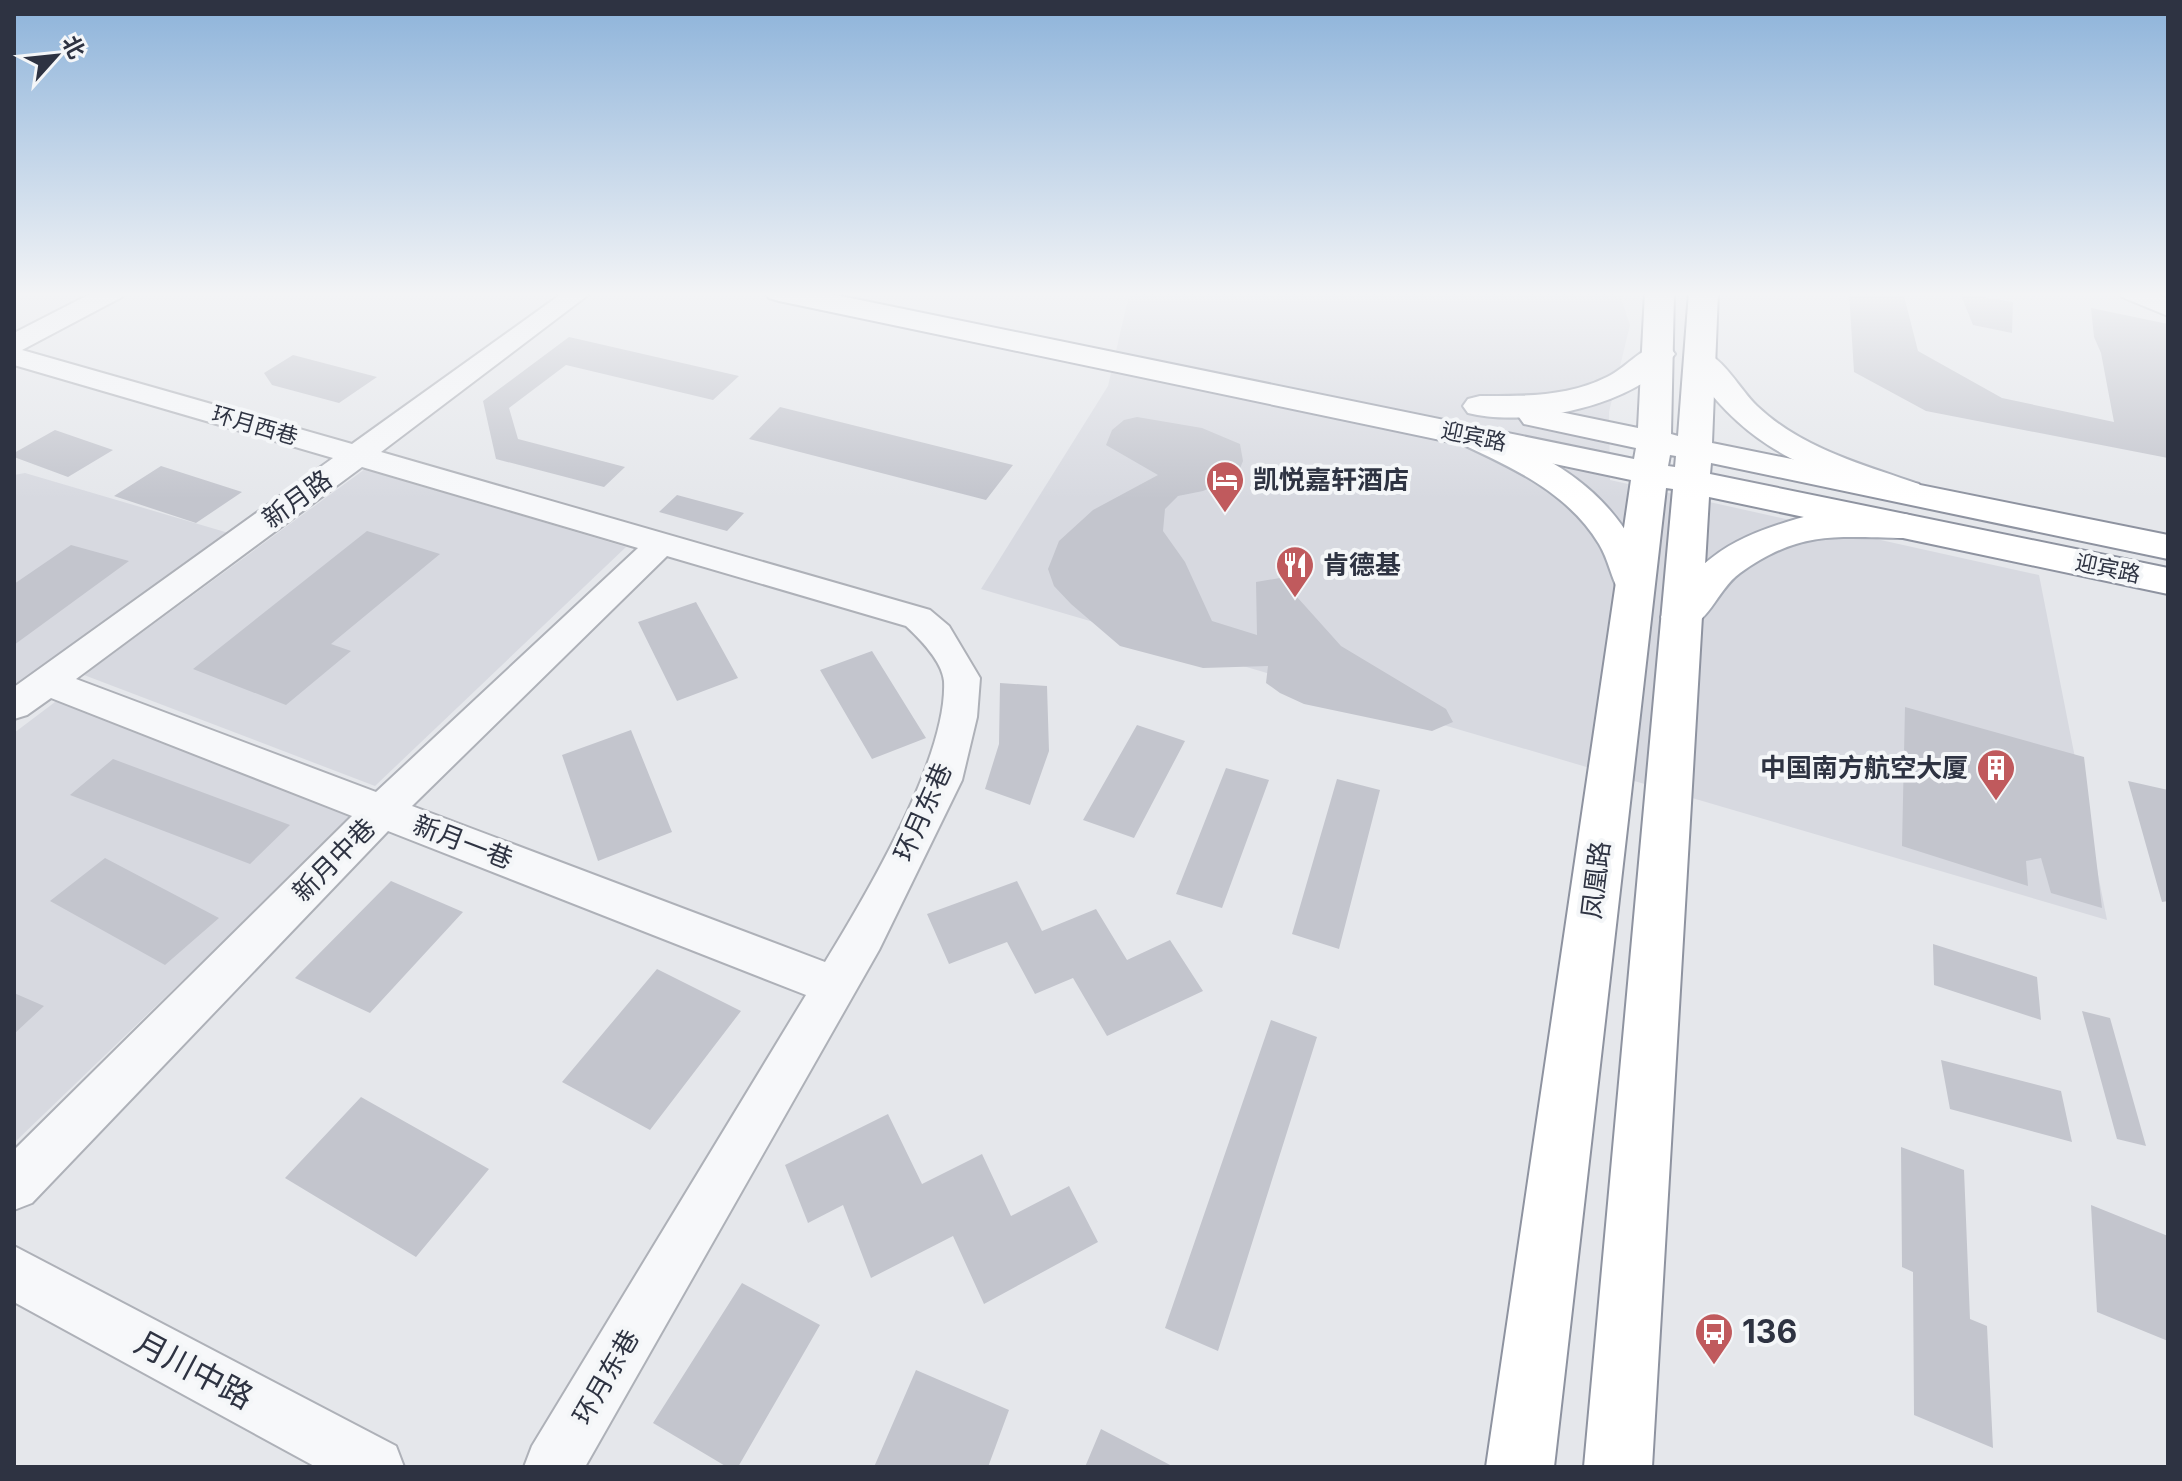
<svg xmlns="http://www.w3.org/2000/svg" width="2182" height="1481" font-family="Inter,'Noto Sans SC',sans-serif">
<rect width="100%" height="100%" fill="#e5e7eb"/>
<!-- built -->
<path fill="#d7d9e0" d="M1134,292H1619L1630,325L1609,412L1610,480L2039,575L2107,920L981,589L1108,386L1128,299Z
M365,469L626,547L375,786L84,675Z
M25,473L232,534L14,695V475Z
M59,699L354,815L14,1143V733Z"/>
<!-- building -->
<path fill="#c3c5cd" d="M1849,292H1903L1918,351L2002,398L2114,422L2101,353L2094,337L2091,308L2168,324V458L1926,411L1854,372Z
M1960,293L2013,302L2012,333L1973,325Z
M569,337L739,376L713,400L566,365L509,408L518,439L625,467L604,487L496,459L483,401Z
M293,355L377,377L339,403L272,385L264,373Z
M780,407L1013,465L986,500L749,439Z
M1137,417L1202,428L1240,444L1243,461L1237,476L1203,491L1178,496L1165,509L1163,531L1185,562L1212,621L1257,635L1256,582L1280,578L1341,646L1446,709L1453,722L1432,731L1304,704L1280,693L1266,683L1268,666L1203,668L1120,646L1071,604L1054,586L1048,569L1059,541L1093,510L1158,475L1106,445L1112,430L1124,420Z
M55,430L113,450L68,477L14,457V453Z
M161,466L242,492L196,523L114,496Z
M677,495L744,513L727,531L659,512Z
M367,531L440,554L331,644L351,651L286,705L193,669Z
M71,545L129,561L14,645V584Z
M696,602L738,678L677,701L638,622Z
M872,651L926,738L872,759L820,670Z
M1000,683L1047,686L1049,751L1030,805L985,789L999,744Z
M1905,707L2084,757L2102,908L2051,893L2041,858L2026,861L2028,886L1902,846Z
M1137,725L1185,741L1134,838L1083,820Z
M631,730L672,832L598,861L562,755Z
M113,759L290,825L250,864L70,795Z
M1226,768L1269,780L1222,908L1176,894Z
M1337,779L1380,790L1339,949L1292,934Z
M2128,781L2168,790V901L2162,902Z
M105,858L219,918L165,965L50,901Z
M391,881L463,912L370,1013L295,978Z
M1017,881L1042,931L1096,909L1127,960L1170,940L1203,991L1107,1036L1073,978L1035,994L1007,942L949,964L927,914Z
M1933,944L2037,977L2041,1020L1934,985Z
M657,969L741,1011L650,1130L562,1082Z
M14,993L44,1006L14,1034Z
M2082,1011L2110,1018L2146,1146L2117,1139Z
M1271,1020L1317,1037L1218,1351L1165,1328Z
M1941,1060L2061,1091L2072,1142L1950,1109Z
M361,1097L489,1169L416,1257L285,1178Z
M888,1114L922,1184L982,1154L1011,1216L1069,1186L1098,1242L984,1304L953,1236L871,1278L843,1205L808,1223L785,1165Z
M1901,1147L1964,1170L1970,1319L1987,1326L1993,1448L1914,1415L1913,1272L1902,1267Z
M2091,1205L2168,1236V1341L2097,1312Z
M742,1283L820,1325L738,1467H727L653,1423Z
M916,1370L1009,1410L988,1467H874Z
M1101,1429L1174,1467H1085Z"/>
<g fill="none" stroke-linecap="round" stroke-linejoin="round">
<defs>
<path id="minor" d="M94,292H126L122,297L22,350L352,444L564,292H592L381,452L930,610L949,626L980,678L977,717L962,780L879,950L585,1467H524L532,1446L806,995L388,831L32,1203L14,1210V1150L352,816L51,698L27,715L14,719V687L333,458L14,365V333ZM362,467L638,548L376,792L76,679ZM667,556L906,626C920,639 942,661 944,681C948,757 865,897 825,962L412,806Z
M2119,292H2152L2168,299V316L2122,297Z
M14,1246L396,1446L404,1467H316L14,1302Z"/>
<path id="major" d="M1659,345L1670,347L1675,354C1638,406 1527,428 1468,413L1463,406L1468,399L1480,396C1523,396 1568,397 1607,377C1626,368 1639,349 1659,345Z
M1701,351C1723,356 1740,390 1757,406C1801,448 1863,465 1919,484L1924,492L1919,500L1906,503L1893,500C1795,463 1748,450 1685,360L1690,353Z
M1467,424C1485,428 1501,437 1518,445C1587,477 1626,515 1654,586L1649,595L1635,599L1621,595C1611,579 1609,560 1599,544C1567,491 1509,466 1455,441L1450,434L1455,427Z
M1818,513L1905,514L1918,518L1923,526L1918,534L1905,538C1835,537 1800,530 1740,573C1713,592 1707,638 1667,627L1661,617C1703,549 1744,533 1818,513Z"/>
<path id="highway" d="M765,292H821L1634,459L1636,448L1524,424L1519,417L1524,410L1536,407L1638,428L1645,292H1674L1671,434L1678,436L1689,292H1718L1712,443L2168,535V559L1711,463L1710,474L2168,568V594L1709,497L1652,1467H1584L1673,489L1666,488L1554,1467H1486L1631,480L779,301L769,298ZM1670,455L1676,456L1675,467L1668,466Z"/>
</defs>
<!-- minor casing -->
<use href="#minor" stroke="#aeb1b8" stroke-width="4"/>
<!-- major casing -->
<use href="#major" stroke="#a5aab5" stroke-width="4"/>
<!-- highway casing -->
<use href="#highway" stroke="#8e93a0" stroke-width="4"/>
<!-- minor -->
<use href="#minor" fill="#f7f8fa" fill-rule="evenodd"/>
<!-- major -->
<use href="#major" fill="#fff" fill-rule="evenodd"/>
<!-- highway -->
<use href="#highway" fill="#fff" fill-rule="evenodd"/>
</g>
<!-- sky -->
<linearGradient id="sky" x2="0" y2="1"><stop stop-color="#8db3da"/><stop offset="0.59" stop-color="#f3f4f6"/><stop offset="1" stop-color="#f3f4f6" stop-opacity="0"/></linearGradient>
<rect width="2182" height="499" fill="url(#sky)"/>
<!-- icons -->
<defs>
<symbol id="hotel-pin" viewBox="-11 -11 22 30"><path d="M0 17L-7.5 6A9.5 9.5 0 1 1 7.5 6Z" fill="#c05a5d" stroke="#f4f6f8"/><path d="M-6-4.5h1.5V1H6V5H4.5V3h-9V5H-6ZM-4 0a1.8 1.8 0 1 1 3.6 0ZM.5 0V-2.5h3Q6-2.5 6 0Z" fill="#fff"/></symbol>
<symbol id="restaurant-pin" viewBox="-11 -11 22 30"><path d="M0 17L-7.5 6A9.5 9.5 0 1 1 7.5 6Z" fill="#c05a5d" stroke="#f4f6f8"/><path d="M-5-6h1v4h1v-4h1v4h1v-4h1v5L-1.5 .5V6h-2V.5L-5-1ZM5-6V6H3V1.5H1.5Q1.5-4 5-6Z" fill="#fff"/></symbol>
<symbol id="building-pin" viewBox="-11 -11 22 30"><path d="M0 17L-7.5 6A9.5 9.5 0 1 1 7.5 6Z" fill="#c05a5d" stroke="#f4f6f8"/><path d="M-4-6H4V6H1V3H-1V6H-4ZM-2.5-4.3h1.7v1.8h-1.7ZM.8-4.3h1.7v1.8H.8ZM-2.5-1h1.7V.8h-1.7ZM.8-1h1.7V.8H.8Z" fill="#fff"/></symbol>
<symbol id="bus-pin" viewBox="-11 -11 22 30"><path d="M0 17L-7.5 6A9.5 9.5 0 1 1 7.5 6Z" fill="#c05a5d" stroke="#f4f6f8"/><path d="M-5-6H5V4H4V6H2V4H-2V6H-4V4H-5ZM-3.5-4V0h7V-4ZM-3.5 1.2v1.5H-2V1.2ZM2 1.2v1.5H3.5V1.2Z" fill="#fff"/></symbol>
</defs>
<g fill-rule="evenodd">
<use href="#hotel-pin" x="1203" y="458" width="44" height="60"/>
<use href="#restaurant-pin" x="1273" y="543" width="44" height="60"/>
<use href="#building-pin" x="1974" y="746" width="44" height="60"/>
<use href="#bus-pin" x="1692" y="1310" width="44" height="60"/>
</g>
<g text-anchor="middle" stroke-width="8" stroke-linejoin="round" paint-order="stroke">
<!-- far-street labels -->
<g font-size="22" fill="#2e3342" stroke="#f4f6f8">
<text transform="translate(255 425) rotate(16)" y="8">环月西巷</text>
<text transform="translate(1474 436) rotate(12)" y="8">迎宾路</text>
<text transform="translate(2108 568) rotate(12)" y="8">迎宾路</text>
</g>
<!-- poi labels -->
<g font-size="26" font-weight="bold" fill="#2e3342" stroke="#f4f6f8" text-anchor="start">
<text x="1253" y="489">凯悦嘉轩酒店</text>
<text x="1323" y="574">肯德基</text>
<text x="1968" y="777" text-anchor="end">中国南方航空大厦</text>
</g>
<!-- street labels -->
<g font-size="26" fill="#2e3342" stroke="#f4f6f8">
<text transform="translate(297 499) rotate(-36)" y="9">新月路</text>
<text transform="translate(923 812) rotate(-66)" y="9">环月东巷</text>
<text transform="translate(463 842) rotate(21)" y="9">新月一巷</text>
<text transform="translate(334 860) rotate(-45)" y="9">新月中巷</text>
<text transform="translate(1596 880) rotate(-83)" y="9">凤凰路</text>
<text transform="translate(606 1377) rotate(-60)" y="9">环月东巷</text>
</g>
<!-- near-poi labels -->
<g font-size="32" font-weight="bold" fill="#2e3342" stroke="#f4f6f8" text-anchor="start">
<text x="1742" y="1343">136</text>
</g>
<!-- near-street labels -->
<g font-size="32" fill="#2e3342" stroke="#f4f6f8">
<text transform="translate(194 1370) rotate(28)" y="11">月川中路</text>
</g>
</g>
<!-- border -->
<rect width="2182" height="1481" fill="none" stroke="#2e3342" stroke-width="32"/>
<!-- north arrow -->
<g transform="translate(56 56) rotate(63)" stroke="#f4f6f8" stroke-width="6" paint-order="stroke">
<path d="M0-6L14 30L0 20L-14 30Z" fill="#2e3342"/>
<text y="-12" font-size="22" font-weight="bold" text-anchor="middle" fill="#2e3342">北</text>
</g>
</svg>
